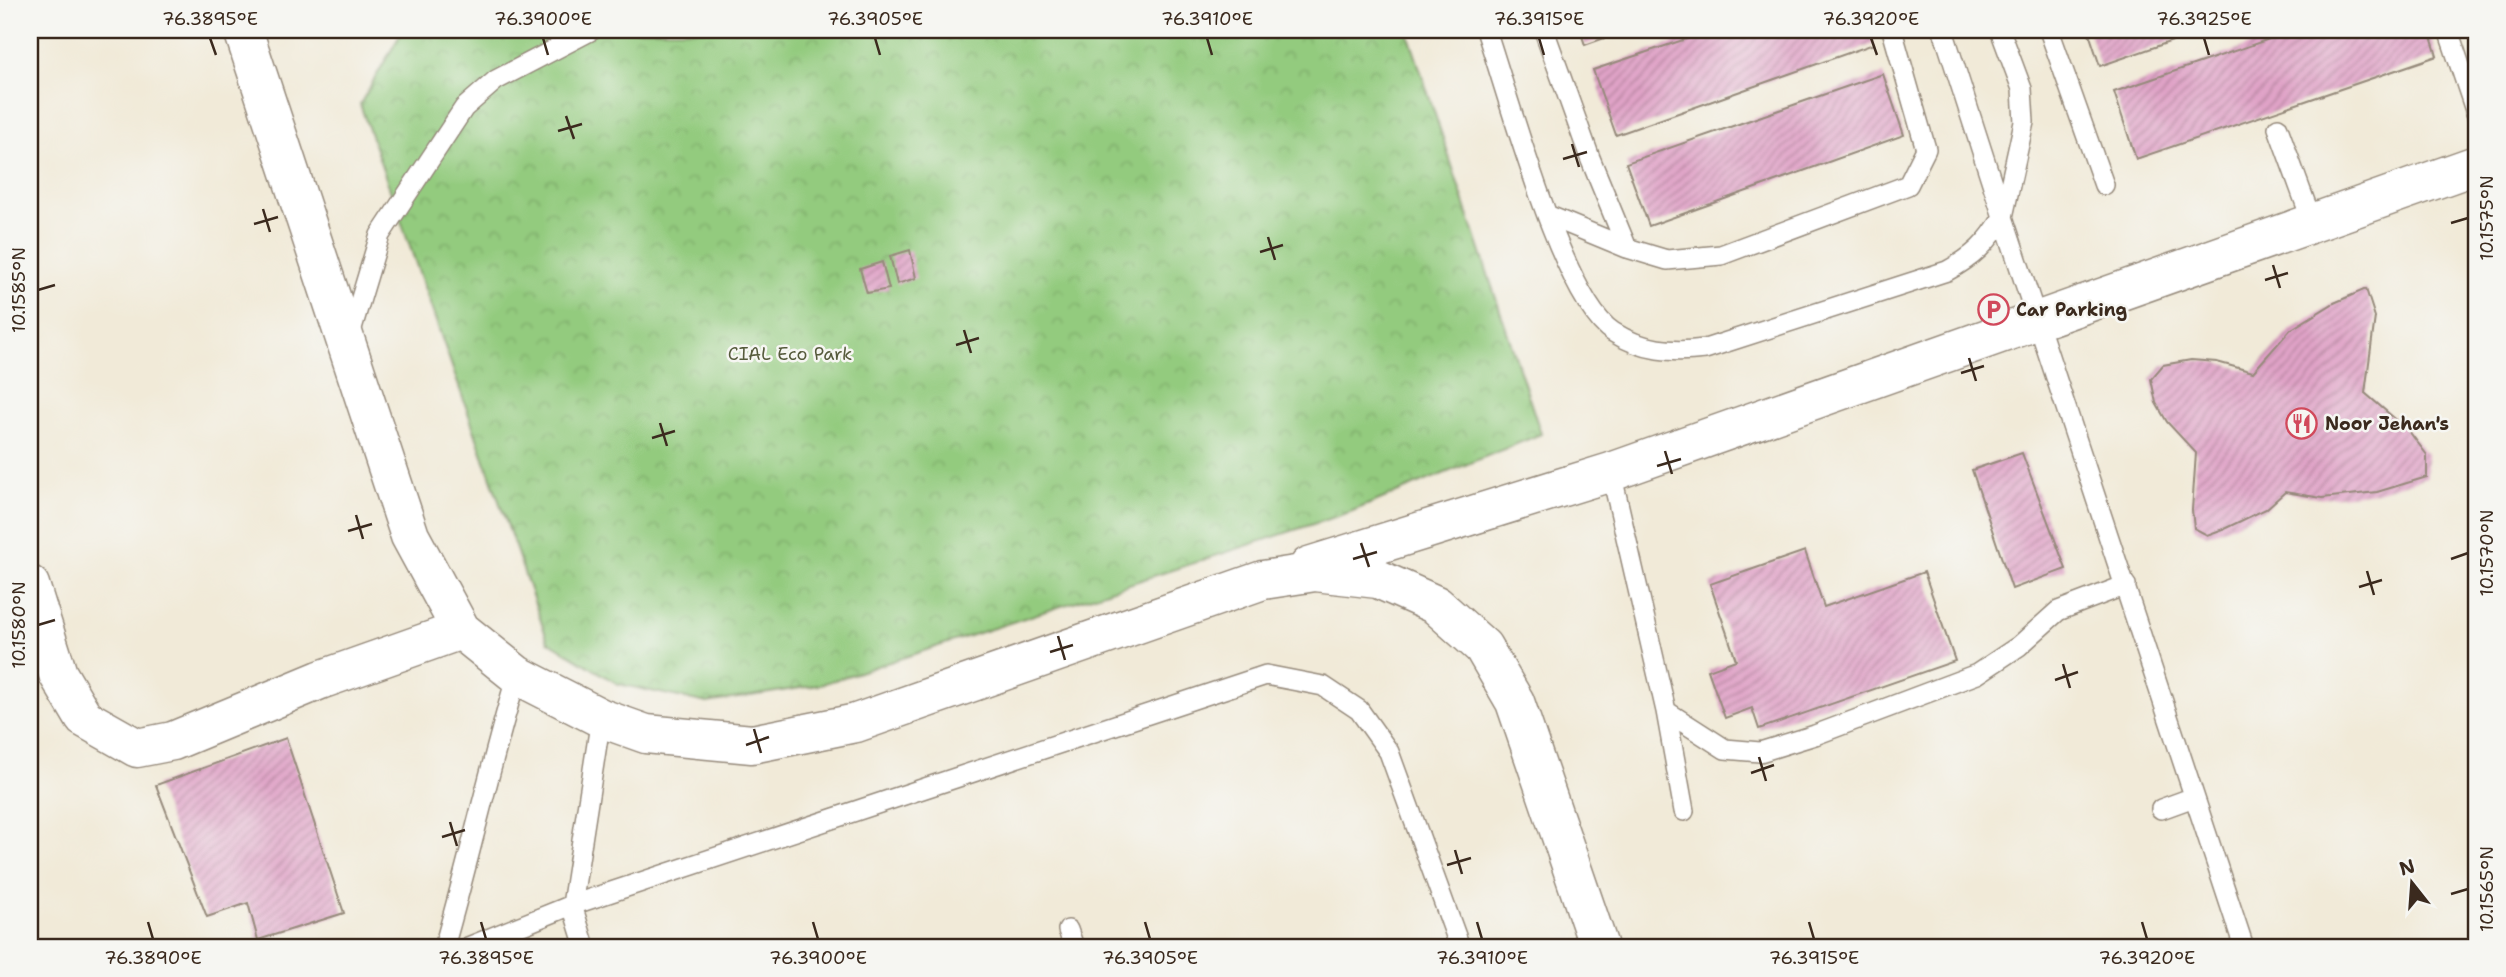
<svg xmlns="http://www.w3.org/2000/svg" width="2506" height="977" font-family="'Shantell Sans',sans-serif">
<defs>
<pattern id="park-crowns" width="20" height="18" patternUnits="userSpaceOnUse" patternTransform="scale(1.75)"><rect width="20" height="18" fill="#93cb7e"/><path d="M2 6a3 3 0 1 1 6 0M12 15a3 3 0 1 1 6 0" fill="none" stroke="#80ae6c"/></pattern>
<pattern id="building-hatch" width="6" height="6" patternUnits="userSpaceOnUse" patternTransform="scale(1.75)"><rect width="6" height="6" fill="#e0a3c7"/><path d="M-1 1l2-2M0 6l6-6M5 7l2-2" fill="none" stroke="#b785a1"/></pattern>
</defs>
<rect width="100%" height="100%" fill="#f6f6f2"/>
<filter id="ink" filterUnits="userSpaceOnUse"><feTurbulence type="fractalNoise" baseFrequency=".0143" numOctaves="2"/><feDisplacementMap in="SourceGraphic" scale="14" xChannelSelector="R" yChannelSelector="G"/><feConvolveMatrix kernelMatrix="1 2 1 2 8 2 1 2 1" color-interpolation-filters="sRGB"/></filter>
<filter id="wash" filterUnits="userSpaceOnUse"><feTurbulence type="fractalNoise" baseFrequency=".00686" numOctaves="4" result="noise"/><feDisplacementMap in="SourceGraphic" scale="28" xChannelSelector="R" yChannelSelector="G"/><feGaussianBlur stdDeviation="1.57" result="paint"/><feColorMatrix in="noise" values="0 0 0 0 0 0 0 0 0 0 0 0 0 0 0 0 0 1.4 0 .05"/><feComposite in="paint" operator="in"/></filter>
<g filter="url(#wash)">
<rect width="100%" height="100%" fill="#f1ead8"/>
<!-- park -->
<path fill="url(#park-crowns)" stroke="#677a4e" stroke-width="2" d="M403,30H1407L1541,434L1350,512L819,685L707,703L618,684L548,641L360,104Z"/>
<g id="blocks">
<!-- building -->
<path fill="url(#building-hatch)" d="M1580,30H1627L1585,45Z
M1713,30H1869L1874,44L1616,135L1593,70Z
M2088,30H2204L2100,66Z
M2296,30H2429L2437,56L2136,159L2114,92Z
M1883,74L1904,135L1649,226L1626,163Z
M910,250L916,278L897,284L890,256Z
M882,262L889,289L867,293L860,269Z
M2366,289L2375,317L2365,393L2408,430L2427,455V477L2377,492L2322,498L2285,492L2266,509L2226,528L2207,535L2194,528L2192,510L2196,453L2167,422L2156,403L2151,379L2163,365L2191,360L2217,362L2253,372L2290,330L2334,303Z
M2022,453L2066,569L2012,589L1972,470Z
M1805,551L1824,607L1924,572L1955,661L1759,729L1752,708L1725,718L1708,670L1736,660L1710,584Z
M286,738L344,913L258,940L248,903L207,917L156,785Z"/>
</g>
</g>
<g filter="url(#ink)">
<use href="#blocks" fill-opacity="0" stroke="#968a7b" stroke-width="2"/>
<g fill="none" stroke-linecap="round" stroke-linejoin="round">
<defs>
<path id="lane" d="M1486,30C1508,94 1562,299 1613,332C1643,351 1672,353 1705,349L1947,271C1973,257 1988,243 2003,217L1943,30
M1544,30L1590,158L1627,248L1667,260L1721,255L1908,185L1926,149L1892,30
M2000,30L2022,89L2024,122L2003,217L2244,947
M2049,30L2104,185
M2448,30L2476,113
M2278,128L2313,224
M1547,215L1627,248
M349,338L380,235L464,108L496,80L592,30
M1611,472L1666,711L1725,749L1760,752L1815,735L1977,674L2019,646L2058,611L2126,585
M1666,711L1684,811
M2161,809L2194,797
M1068,930L1074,947
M444,947C470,857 490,765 517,675
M468,947L572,905L1266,675L1323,686L1359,710L1389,752L1460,947
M585,947L572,905L601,718"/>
<path id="street" d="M243,30L410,536L461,630L517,675L601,718L646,734L752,744L856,723L1263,580L1315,572L1378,579L1436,605L1483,647L1515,702L1599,947
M1309,566L1611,472L2476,165
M30,585L58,674L84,718L137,748L173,741L320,680L461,630"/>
</defs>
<!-- lane casing -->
<use href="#lane" stroke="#968a7b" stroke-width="22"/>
<!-- street casing -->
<use href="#street" stroke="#968a7b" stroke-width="41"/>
<!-- lane -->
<use href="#lane" stroke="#fff" stroke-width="19"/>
<!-- street -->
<use href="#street" stroke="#fff" stroke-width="38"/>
</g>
</g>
<!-- ticks -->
<path fill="none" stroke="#3b2a1e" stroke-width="2.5" d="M210,38L216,55M543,38L548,55M875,38L880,55M1207,38L1212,55M1539,38L1544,55M1871,38L1877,55M2204,38L2209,55M566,116L574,139M558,131L582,124M1572,144L1579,167M1563,159L1587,152M263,209L270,232M2451,223L2468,218M254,224L278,217M1268,237L1275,260M1260,252L1283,245M2273,265L2280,288M2265,280L2288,273M38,290L55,285M964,330L971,353M956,345L979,338M1969,358L1976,381M1961,373L1984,366M660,423L667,446M652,438L675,431M1665,451L1672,474M1657,466L1681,459M356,515L363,539M348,531L372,524M1361,543L1369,567M1353,559L1377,552M2451,559L2468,553M2367,571L2374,595M2359,587L2382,580M38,625L55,620M1058,636L1065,660M1050,652L1073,645M2063,664L2070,688M2055,680L2078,672M754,729L761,753M746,745L769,737M1759,757L1766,781M1751,773L1774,765M450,822L457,846M442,837L465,830M1455,850L1462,874M1447,865L1471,858M2451,894L2468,889M148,922L153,939M481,922L486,939M813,922L818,939M1145,922L1150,939M1477,922L1482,939M1809,922L1814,939M2142,922L2147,939"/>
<!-- icons -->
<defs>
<symbol id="parking-ring" viewBox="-11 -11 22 22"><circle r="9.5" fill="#f6f6f2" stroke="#d1495b" stroke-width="1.5"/><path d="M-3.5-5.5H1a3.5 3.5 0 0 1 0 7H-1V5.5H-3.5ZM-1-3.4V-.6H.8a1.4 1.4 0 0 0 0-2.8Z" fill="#d1495b"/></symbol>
<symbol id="restaurant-ring" viewBox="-11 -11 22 22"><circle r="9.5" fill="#f6f6f2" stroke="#d1495b" stroke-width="1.5"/><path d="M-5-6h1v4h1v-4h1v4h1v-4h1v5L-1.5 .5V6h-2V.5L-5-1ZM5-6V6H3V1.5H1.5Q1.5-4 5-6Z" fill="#d1495b"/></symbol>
</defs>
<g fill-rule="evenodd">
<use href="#parking-ring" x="1976" y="292" width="35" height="35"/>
<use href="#restaurant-ring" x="2284" y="406" width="35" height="35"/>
</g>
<g text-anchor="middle" stroke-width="5" stroke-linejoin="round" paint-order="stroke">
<!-- poi labels -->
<g font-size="18" font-weight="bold" fill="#3b2a1e" stroke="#f6f6f2" text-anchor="start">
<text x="2016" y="316">Car Parking</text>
<text x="2325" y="430">Noor Jehan's</text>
</g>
<!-- park labels -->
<g font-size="18" fill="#555a3b" stroke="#f6f6f2">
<text x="790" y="360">CIAL Eco Park</text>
</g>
</g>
<!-- margin -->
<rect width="2506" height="977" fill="none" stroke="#f6f6f2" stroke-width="77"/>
<!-- north arrow -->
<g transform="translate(2412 883) rotate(343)" stroke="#f6f6f2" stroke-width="5" paint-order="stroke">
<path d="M0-5L12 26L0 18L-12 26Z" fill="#3b2a1e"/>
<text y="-10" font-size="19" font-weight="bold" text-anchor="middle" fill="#3b2a1e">N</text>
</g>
<rect x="38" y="38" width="2430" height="901" fill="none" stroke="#3b2a1e" stroke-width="2.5"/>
<g font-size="18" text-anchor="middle" fill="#3b2a1e">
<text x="210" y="25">76.3895°E</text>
<text x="543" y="25">76.3900°E</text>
<text x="875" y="25">76.3905°E</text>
<text x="1207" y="25">76.3910°E</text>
<text x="1539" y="25">76.3915°E</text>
<text x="1871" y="25">76.3920°E</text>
<text x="2204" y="25">76.3925°E</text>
<text transform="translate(2487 218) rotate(-90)" y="6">10.1575°N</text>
<text transform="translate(19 290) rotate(-90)" y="6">10.1585°N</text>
<text transform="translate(2487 553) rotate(-90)" y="6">10.1570°N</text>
<text transform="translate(19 625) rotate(-90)" y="6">10.1580°N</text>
<text transform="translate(2487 889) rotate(-90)" y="6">10.1565°N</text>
<text x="153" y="964">76.3890°E</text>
<text x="486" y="964">76.3895°E</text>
<text x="818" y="964">76.3900°E</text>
<text x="1150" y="964">76.3905°E</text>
<text x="1482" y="964">76.3910°E</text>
<text x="1814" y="964">76.3915°E</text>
<text x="2147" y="964">76.3920°E</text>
</g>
</svg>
